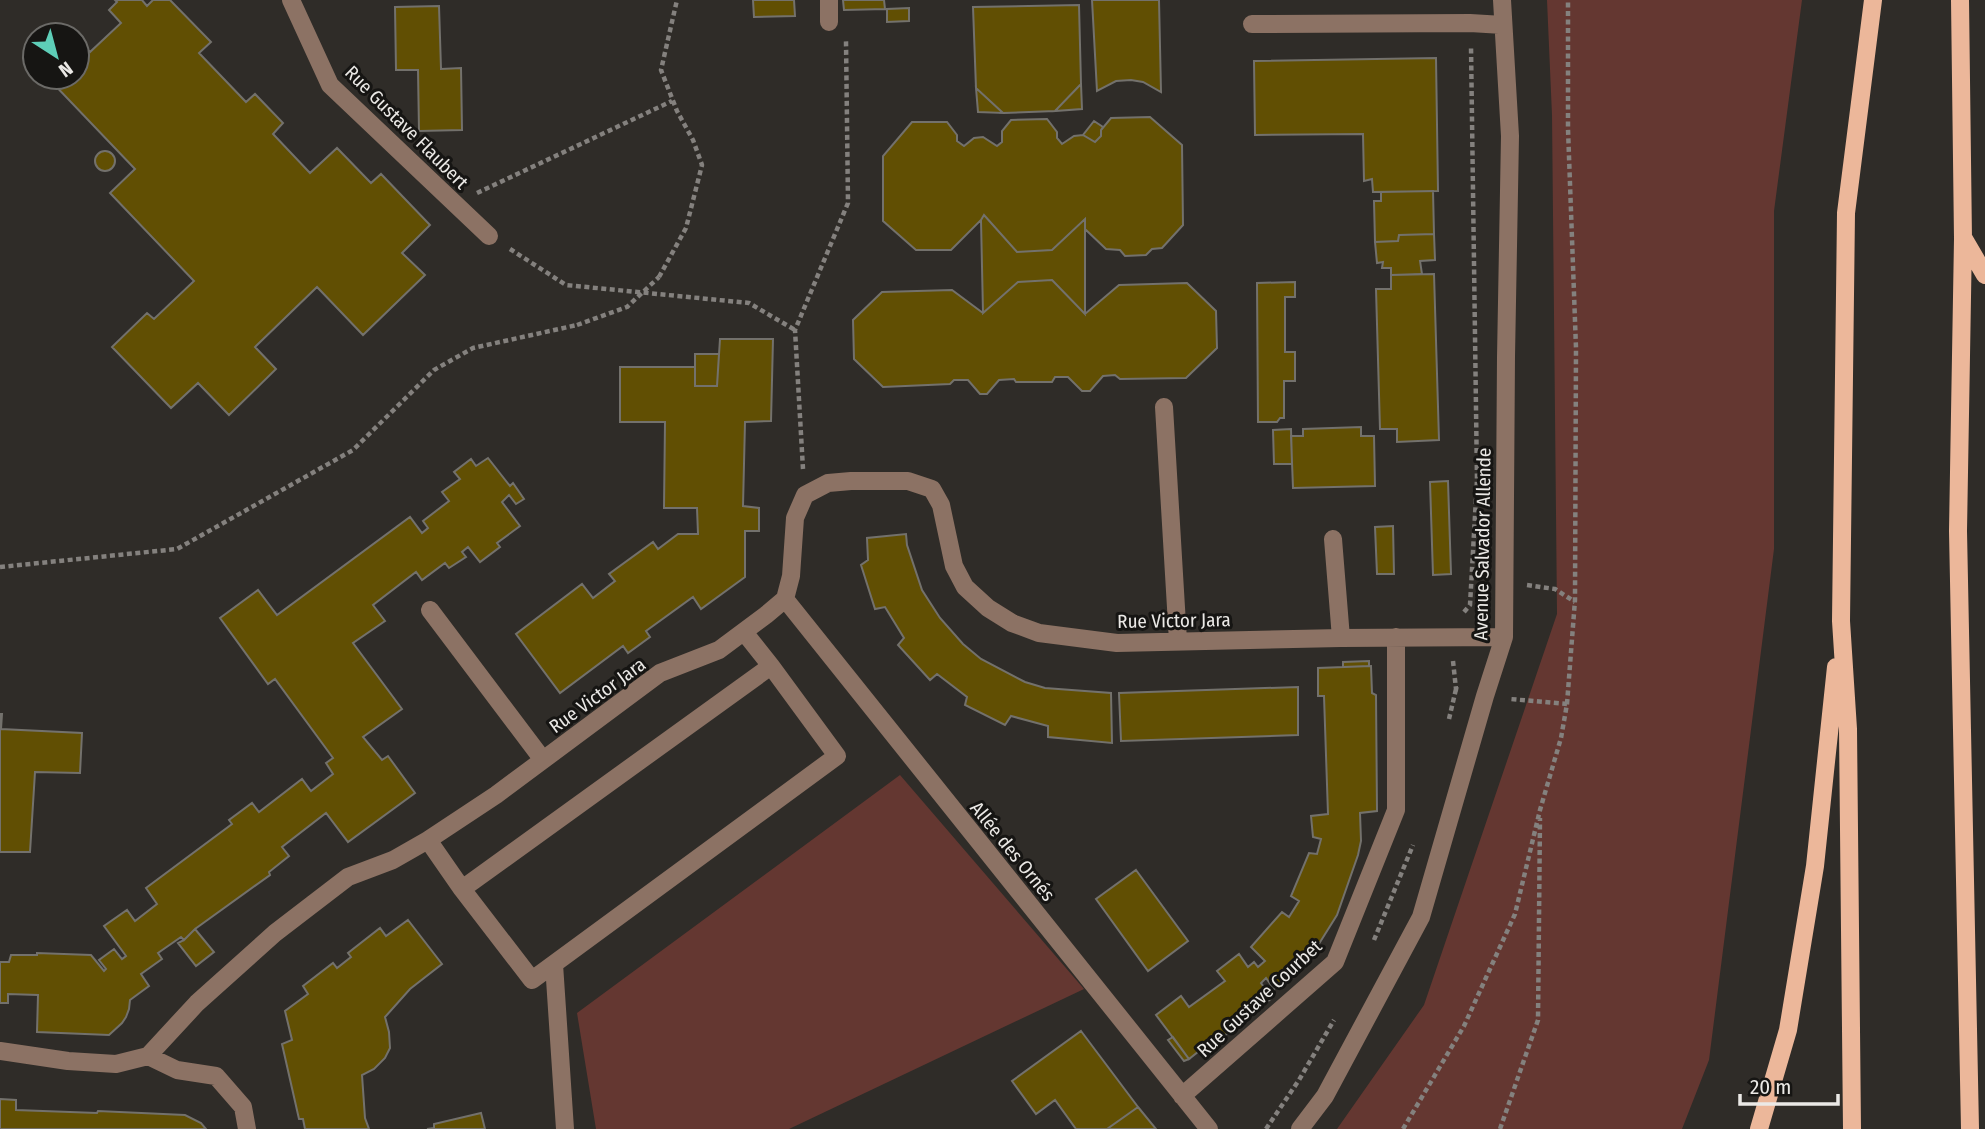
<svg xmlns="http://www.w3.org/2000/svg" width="1985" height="1129" font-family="'Fira Sans Condensed',sans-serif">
<rect width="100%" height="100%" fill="#2f2c28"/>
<!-- green -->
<path fill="#643731" d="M1547,0H1802L1774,211V549L1709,1060L1682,1129H1337L1424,1005L1557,614L1552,115Z
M900,775L1084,989L789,1129H596L577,1013Z"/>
<!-- building -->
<path fill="#614f03" stroke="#73716c" stroke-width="2" d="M115,0H142L147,6L153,0H170L211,42L199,53L246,102L255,94L283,123L273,134L310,173L337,148L371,183L381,174L430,225L402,253L425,275L363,335L317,287L255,347L276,369L229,415L198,383L171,408L112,347L147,313L154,319L194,281L110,193L135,169L47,77H77V51L83,45L90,52L121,23L109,10L117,2Z
M753,0H794L795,16L754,17Z
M843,0H884L885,9L844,10Z
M1092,0H1159L1161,92L1143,82L1131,80L1116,81L1097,91Z
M1079,5L1081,84L1055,111L1003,113L976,88L973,7Z
M439,6L441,69L461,68L462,130L419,131L418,70H396L395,7Z
M909,8V21L887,22V9Z
M1436,58L1438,191L1373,192L1372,179L1364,181L1363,134L1255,135L1254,61Z
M1081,84L1082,109L1055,111Z
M976,88L1003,113L978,112Z
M1150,117L1182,145L1183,225L1162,248L1152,249L1146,255L1125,256L1120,250L1106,249L1085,229V219L1052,250L1017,252L984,215L981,220L951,250H916L883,221V156L912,122H947L957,135V141L964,146L974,138L983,137L997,146L1002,142V131L1011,120L1047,119L1057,132V138L1062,144L1074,136L1083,135L1095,142L1101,136V130L1111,118Z
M1094,121L1103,127L1101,130V136L1095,142L1083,135Z
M95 161a10 10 0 1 1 20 0a10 10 0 1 1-20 0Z
M1433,191L1434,234L1399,235L1398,241L1375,242L1374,201H1381V192Z
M984,215L1017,252L1052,250L1085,219V314L1052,280L1018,282L983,313L981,220Z
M1434,234L1435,260L1420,261L1422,274L1391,275V268H1382L1383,262L1377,263L1375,242L1398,241L1399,235Z
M1434,274L1439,440L1397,442V429H1380L1376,289H1391V275Z
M1052,280L1085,314L1119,285L1187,283L1216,311L1217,348L1186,378L1120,379L1115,375L1103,376L1090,391H1082L1068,377H1055L1052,382H1016L1014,379L999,380L987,394H980L968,380H954L950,384L883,387L854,359L853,320L882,292L952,290L983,313L1018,282Z
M1295,282V297H1285V352H1295V381H1284V418H1280L1277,422H1258L1257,283Z
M720,339H773L771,421L745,422L743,506L759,508V531H745V577L701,609L693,597L646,631L650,637L628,653L623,646L560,693L516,634L582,584L593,598L615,581L609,574L653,542L658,549L678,534H698L697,508H664L665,422H620V367H695V386H717Z
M695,354H719L717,386H695Z
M1361,427V436H1374L1375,486L1293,488L1291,436H1303V429Z
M1291,429L1292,464H1274L1273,430Z
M488,458L510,486L513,483L524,499L516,504L509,495L502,502L520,526L497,543L500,547L480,562L468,547L462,552L466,557L449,568L445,563L422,580L416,572L373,605L385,621L353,643L402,709L363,737L382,760L388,756L415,793L348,842L326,813L282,847L289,856L269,872L270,875L195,929L184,940L181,937L158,953L162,959L141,974L149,986L130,1000L129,1009L126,1017L122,1023L109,1035L37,1032L38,995L8,994V1003H0V962H9L11,955H37V953L91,955L104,971L106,969L99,960L114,949L122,959L126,956L104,926L127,910L135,921L157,904L146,888L232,824L229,820L252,803L259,812L302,779L311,791L333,774L326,763L333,758L275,679L268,684L220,618L258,590L277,615L410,517L422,533L428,528L423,521L449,501L442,492L460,479L454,472L471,459L476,466Z
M1448,481L1451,574L1433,575L1430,482Z
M1393,526L1394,574H1377L1375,527Z
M906,534L907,545L922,590L940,618L963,644L981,659L1025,682L1045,688L1111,693L1112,743L1048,737V726L1011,716L1005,725L965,705L967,697L937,674L930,680L898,645L904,638L885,607L875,609L861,565L868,560L867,538Z
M1369,661V666L1343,667V662Z
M1371,666L1372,693L1376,695L1377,811L1360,813L1361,841L1358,855L1337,915L1317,947L1289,979L1274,989L1266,978L1261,983L1272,998L1215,1043L1213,1040L1189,1059L1156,1015L1181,996L1189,1007L1225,981L1217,971L1239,954L1248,967L1254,962L1258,967L1265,961L1251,947L1282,912L1289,917L1299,901L1291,896L1309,853L1317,854L1321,839L1313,837L1311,816L1328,814L1324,696H1318V668Z
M1298,687V735L1121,741L1119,693Z
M0,714H2L1,729L82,733L80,773L35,772L30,852H0Z
M1136,870L1188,941L1148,971L1096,899Z
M408,920L442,964L410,989L385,1017L389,1032L390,1048L385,1058L374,1069L362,1075L365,1118L369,1129H305L303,1119H299L282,1044L292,1040L285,1011L308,994L303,986L333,963L337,968L351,957L348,953L380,928L386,936Z
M195,929L214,952L196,966L178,943L184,940Z
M1081,1031L1138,1107L1107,1129H1076L1055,1100L1036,1114L1012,1081Z
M1173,1037L1189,1059L1184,1061L1168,1040Z
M0,1099L16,1100V1110L97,1113L98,1111L185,1115L201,1123L206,1129H0Z
M1138,1107L1156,1129H1107Z
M481,1113L485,1129H427L434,1128V1124Z"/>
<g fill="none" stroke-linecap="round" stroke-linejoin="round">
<!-- path -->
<path stroke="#84817e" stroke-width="4.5" stroke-dasharray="5 3.5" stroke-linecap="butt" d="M477,193L672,101
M510,249L566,285L749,303L795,330
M659,277L686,228L702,165L693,140L677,111L661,70L677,0
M803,469L795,330L848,203L846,41
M0,567L177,549L353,450L434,370L473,348L577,325
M1527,585L1555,589L1575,602
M1464,612L1470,605L1477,480L1471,46
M1453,661L1456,689L1461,690
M1567,704L1575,600L1576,348L1568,129V0
M1449,719L1456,689
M1374,940L1413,845
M1266,1129L1299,1080L1334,1020
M1403,1129L1464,1026L1515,914L1540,810L1561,738L1567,704L1510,699
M1500,1129L1538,1020L1540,818"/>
<!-- minor -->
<path stroke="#8c7264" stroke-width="18" d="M291,0L330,85L489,236
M829,0V22
M1252,24L1470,23L1503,25
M1164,407L1178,641
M1333,539L1341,638
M785,599L1209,1129
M430,610L543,760
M744,632L771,666
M771,666L837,756L532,980L462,889Z
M428,840L462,889
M554,964L565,1129
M0,1051L68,1061L116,1064L148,1056L197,1003L275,933L348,877L393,860L428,840L496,795L660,673L719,650L766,615L785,599L791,576L795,518L805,495L828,483L851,481H908L932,489L941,505L954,566L965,587L988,608L1012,623L1039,633L1117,643L1341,638L1504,637
M148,1056L177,1070L216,1076L243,1107L247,1129
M1182,1096L1335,962L1396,810V637
M1300,1129L1325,1096L1421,917L1485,696L1504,637L1506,357L1510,136L1502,0"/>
<!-- major -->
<path stroke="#ecb79a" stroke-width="18" d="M1960,0L1963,239L1958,531L1970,1129
M1964,239L1985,275
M1759,1129L1788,1030L1815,866L1836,667
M1852,1129L1848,729L1841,621L1846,213L1873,0"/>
<!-- path-bridge -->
<path stroke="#84817e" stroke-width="4.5" stroke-dasharray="5 3.5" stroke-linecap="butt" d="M577,325L627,307L659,277"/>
</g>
<g text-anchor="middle" stroke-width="6" stroke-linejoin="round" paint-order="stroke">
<!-- street labels -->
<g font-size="19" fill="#ebe9e6" stroke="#161513">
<text transform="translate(407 127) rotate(45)" y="7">Rue Gustave Flaubert</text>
<text transform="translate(1482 544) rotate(-89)" y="7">Avenue Salvador Allende</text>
<text transform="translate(1174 620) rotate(-1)" y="7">Rue Victor Jara</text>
<text transform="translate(597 695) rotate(-36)" y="7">Rue Victor Jara</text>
<text transform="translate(1013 851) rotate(51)" y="7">Allée des Ornés</text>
<text transform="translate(1259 998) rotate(-43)" y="7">Rue Gustave Courbet</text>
</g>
</g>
<!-- north arrow -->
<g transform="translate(56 56) rotate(144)"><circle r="33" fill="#161513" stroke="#6b6a67" stroke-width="2"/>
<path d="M0-5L12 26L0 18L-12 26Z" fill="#5eceb8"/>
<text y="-10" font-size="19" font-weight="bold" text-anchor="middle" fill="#ebe9e6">N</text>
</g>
<!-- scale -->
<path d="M1740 1094v10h98v-10" fill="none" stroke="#ebe9e6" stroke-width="3.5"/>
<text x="1750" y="1094" font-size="21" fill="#ebe9e6" stroke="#161513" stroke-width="5" paint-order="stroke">20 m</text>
</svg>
